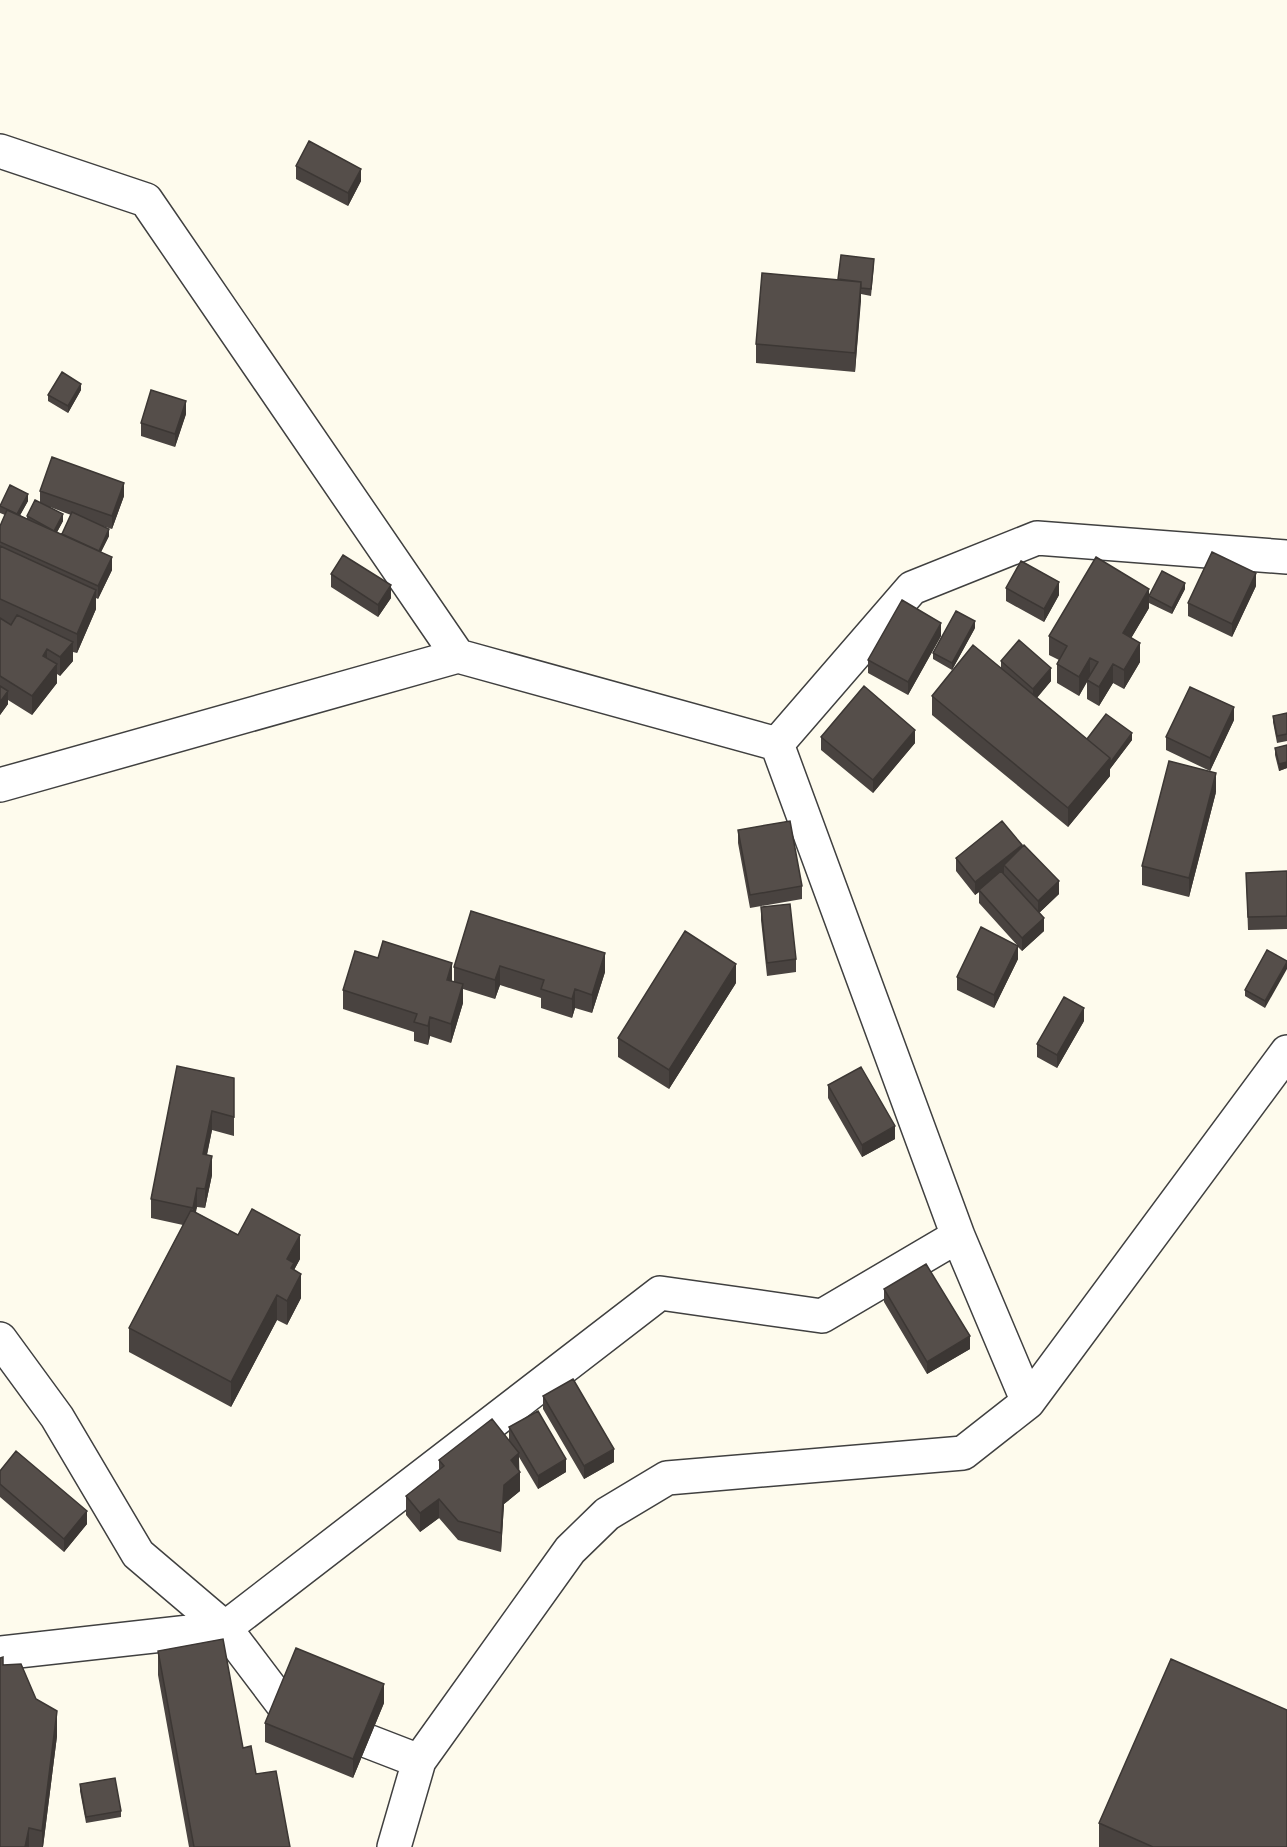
<svg xmlns="http://www.w3.org/2000/svg" width="1287" height="1847" font-family="'Crimson Pro',serif">
<rect width="100%" height="100%" fill="#fefbed"/>
<g fill="none" stroke-linecap="round" stroke-linejoin="round">
<defs>
<path id="minor" d="M0,151L146,200L458,656L777,744L958,1236L1028,1402
M777,744L912,588L1037,538L1287,557
M0,785L458,656
M0,1339L57,1417L138,1554L225,1628L287,1710L419,1761
M0,1653L225,1628L660,1293L822,1316L958,1236
M394,1847L419,1761L570,1550L607,1514L667,1478L963,1453L1028,1402L1287,1052"/>
</defs>
<!-- minor casing -->
<use href="#minor" stroke="#404040" stroke-width="36"/>
<!-- minor -->
<use href="#minor" stroke="#fff" stroke-width="33"/>
</g>
<!-- wall -->
<path fill="#494340" fill-rule="evenodd" d="M296,166L361,181L348,206L296,179Z
M874,265L871,296L861,294L855,372L756,363V344L838,279Z
M81,390L68,413L48,401V395Z
M186,414L175,447L141,436V423Z
M40,491L124,496L112,529L102,526L109,536L101,552L112,570L98,599L96,598V609L77,653L73,652V661L60,676L57,674V683L32,715L8,700V704L0,715V526L5,515L0,513V504L28,501L20,515L27,519V516L40,502ZM50,507L71,515L62,534L57,532L63,521Z
M331,574L391,598L378,617L331,587Z
M1256,586L1232,637L1188,616V603Z
M1006,588L1059,595L1044,622L1006,601Z
M1185,589L1172,614L1149,603V596Z
M1149,608L1131,638L1140,662L1124,689L1113,683L1099,706L1087,699V681L1079,696L1057,683V664L1059,660L1049,655V636Z
M975,628L952,670L933,659V653Z
M941,636L908,695L868,673V660Z
M1001,661L1051,681L1037,698L1087,739L1132,740L1110,769V776L1068,827L932,715V696L1001,668Z
M1287,713V741L1277,743L1273,722V716Z
M1234,720L1210,771L1166,750V737Z
M821,737L915,743L873,793L821,750Z
M1287,745V768L1279,771L1275,755V748Z
M1216,792L1189,897L1142,885V866Z
M738,830L802,886V899L750,908L738,843Z
M1022,847L1059,894L1039,913L1044,931L1022,951L1018,947V959L994,1008L957,990V977L1017,945L979,903V892L975,895L956,871V858Z
M1287,871V929L1248,930L1246,873Z
M761,907L796,959V972L767,976L761,920Z
M471,911L605,972L592,1013L575,1008L572,1018L541,1008V998L500,985L495,999L463,989V1003L451,1043L430,1036L428,1045L414,1041V1032L343,1009V990L454,982V967Z
M1267,950L1265,1008L1245,996V990Z
M736,983L669,1089L618,1057V1038Z
M1084,1021L1057,1068L1037,1057V1044Z
M234,1078V1136L212,1130L207,1155L212,1175L205,1208L197,1207L195,1212L238,1235L300,1259L294,1270L301,1298L287,1325L277,1320L231,1407L129,1352V1328L183,1225L151,1218V1199Z
M828,1085L895,1139L862,1157L828,1098Z
M884,1289L970,1349L927,1374L884,1302Z
M543,1396L614,1462L584,1479L543,1409Z
M509,1427L566,1472L538,1489L519,1457L520,1491L504,1504L501,1552L458,1540L439,1518L420,1532L406,1515V1496L439,1470V1460L509,1440Z
M0,1471L87,1524L64,1552L0,1497Z
M158,1651L243,1748L290,1847H189L158,1675Z
M3,1665L36,1699L57,1736L43,1847H0Z
M384,1703L353,1778L265,1742V1723Z
M80,1784L121,1811V1817L86,1823L80,1791Z
M1099,1823L1287,1847H1099Z"/>
<!-- shaded-wall -->
<path fill="#3c3734" d="M361,169V181L348,206V193Z
M861,282V301L855,372V353Z
M81,384V390L68,413V406Z
M186,401V414L175,447V434Z
M124,483V496L112,529V516Z
M28,494V501L17,521V515Z
M63,514V521L54,538V531Z
M109,529V536L98,558V552Z
M112,557V570L98,599V586Z
M1256,573V586L1232,637V624Z
M1059,582V595L1044,622V609Z
M1185,583V589L1172,614V608Z
M391,585V598L378,617V605Z
M1149,589V608L1123,652V633Z
M96,590V609L77,653V634Z
M975,621V628L952,670V663Z
M941,623V636L908,695V682Z
M73,642V661L60,676V657Z
M1140,643V662L1124,689V670Z
M47,649V668L43,656Z
M1090,658V677L1079,696V677Z
M57,664V683L32,715V696Z
M1113,664V683L1099,706V687Z
M1051,668V681L1033,702V689Z
M8,691V704L0,715V702Z
M1234,707V720L1210,771V758Z
M915,730V743L873,793V780Z
M1132,733V740L1110,769V763Z
M1110,758V776L1068,827V808Z
M1287,762V768L1279,771V764Z
M1216,773V792L1189,897V878Z
M1022,845V858L1004,865V873L980,891L979,890V892L975,895V882Z
M1059,881V894L1038,914V901Z
M1044,918V931L1022,951V938Z
M1018,946V959L994,1008V995Z
M605,953V972L592,1013V995Z
M1287,962V969L1265,1008V1001Z
M452,963V982L447,980Z
M736,964V983L669,1089V1070Z
M500,966V985L495,999V980Z
M463,984V1003L451,1043V1024Z
M575,989V1008L572,1018V999Z
M1084,1008V1021L1057,1068V1055Z
M430,1017V1036L428,1045V1026Z
M212,1111V1130L203,1173V1154Z
M895,1126V1139L862,1157V1145Z
M212,1156V1175L205,1208V1189Z
M197,1188V1207L193,1227V1208Z
M300,1235V1259L294,1270L301,1274V1298L287,1325V1259Z
M277,1295V1320L231,1407V1382Z
M970,1336V1349L927,1374V1362Z
M614,1449V1462L584,1479V1466Z
M519,1453V1472L511,1460Z
M566,1459V1472L538,1489V1476Z
M520,1472V1491L504,1504L501,1552V1533L504,1485Z
M439,1499V1518L420,1532V1513Z
M87,1511V1524L64,1552V1539Z
M384,1684V1703L353,1778V1759Z
M57,1711V1736L43,1847H42V1831Z
M29,1828V1847H25Z"/>
<!-- building -->
<path fill="#554e4a" stroke="#3c3734" stroke-width="1.5" d="M309,141L361,169L348,193L296,166Z
M841,255L874,259L871,289L861,288V282L838,279Z
M762,273L861,282L855,353L756,344Z
M62,372L81,384L68,406L48,395Z
M151,390L186,401L175,434L141,423Z
M52,457L124,483L112,516L40,491Z
M10,485L28,494L17,514L0,506Z
M35,500L63,514L54,531L27,516Z
M7,510L112,557L98,586L0,542V526Z
M72,512L109,529L99,551L62,534Z
M0,546L96,590L77,634L0,599Z
M1212,552L1256,573L1232,624L1188,603Z
M343,555L391,585L378,605L331,574Z
M1096,557L1149,589L1123,633L1140,643L1124,670L1113,664L1099,687L1087,680L1098,662L1090,658L1079,677L1057,664L1067,646L1049,636Z
M1021,561L1059,582L1044,609L1006,588Z
M1162,571L1185,583L1172,608L1149,596Z
M902,600L941,623L908,682L868,660Z
M956,611L975,621L952,663L933,653Z
M17,615L73,642L60,657L47,649L43,656L57,664L32,696L0,676V618L11,625Z
M1019,640L1051,668L1033,689L1001,661Z
M973,645L1110,758L1068,808L932,696Z
M0,686L8,691L0,702Z
M864,686L915,730L873,780L821,737Z
M1190,687L1234,707L1210,758L1166,737Z
M1287,713V734L1277,736L1273,716Z
M1106,714L1132,733L1110,763V758L1087,739Z
M1287,745V762L1279,764L1275,748Z
M1169,761L1216,773L1189,878L1142,866Z
M790,821L802,886L750,895L738,830Z
M1002,821L1022,845L975,882L956,858Z
M1024,845L1059,881L1038,901L1004,865Z
M1001,871L1044,918L1022,938L979,890Z
M1287,871V916L1248,917L1246,873Z
M790,904L796,959L767,963L761,907Z
M471,911L605,953L592,995L575,989L572,999L541,989L544,980L500,966L495,980L454,967Z
M981,927L1018,946L994,995L957,977Z
M685,931L736,964L669,1070L618,1038Z
M383,941L452,963L447,980L463,984L451,1024L430,1017L428,1026L414,1022L417,1014L343,990L355,951L378,958Z
M1267,950L1287,961V962L1265,1001L1245,990Z
M1064,997L1084,1008L1057,1055L1037,1044Z
M177,1066L234,1078V1117L212,1111L203,1154L212,1156L205,1189L197,1188L193,1208L151,1199Z
M861,1067L895,1126L862,1145L828,1085Z
M252,1209L300,1235L287,1259L294,1263L291,1268L301,1274L287,1301L277,1295L231,1382L129,1328L191,1210L238,1235Z
M926,1264L970,1336L927,1362L884,1289Z
M573,1379L614,1449L584,1466L543,1396Z
M538,1411L566,1459L538,1476L509,1427Z
M492,1419L519,1453L511,1460L520,1472L504,1485L501,1533L458,1521L439,1499L420,1513L406,1496L444,1466L439,1460Z
M16,1451L87,1511L64,1539L0,1484V1471Z
M223,1639L243,1748L251,1746L256,1774L276,1771L290,1847H194L158,1651Z
M296,1648L384,1684L353,1759L265,1723Z
M3,1657V1665L21,1664L36,1699L57,1711L42,1831L29,1828L25,1847H0V1658Z
M1171,1659L1287,1710V1847H1153L1099,1823Z
M115,1778L121,1811L86,1817L80,1784Z"/>
</svg>
